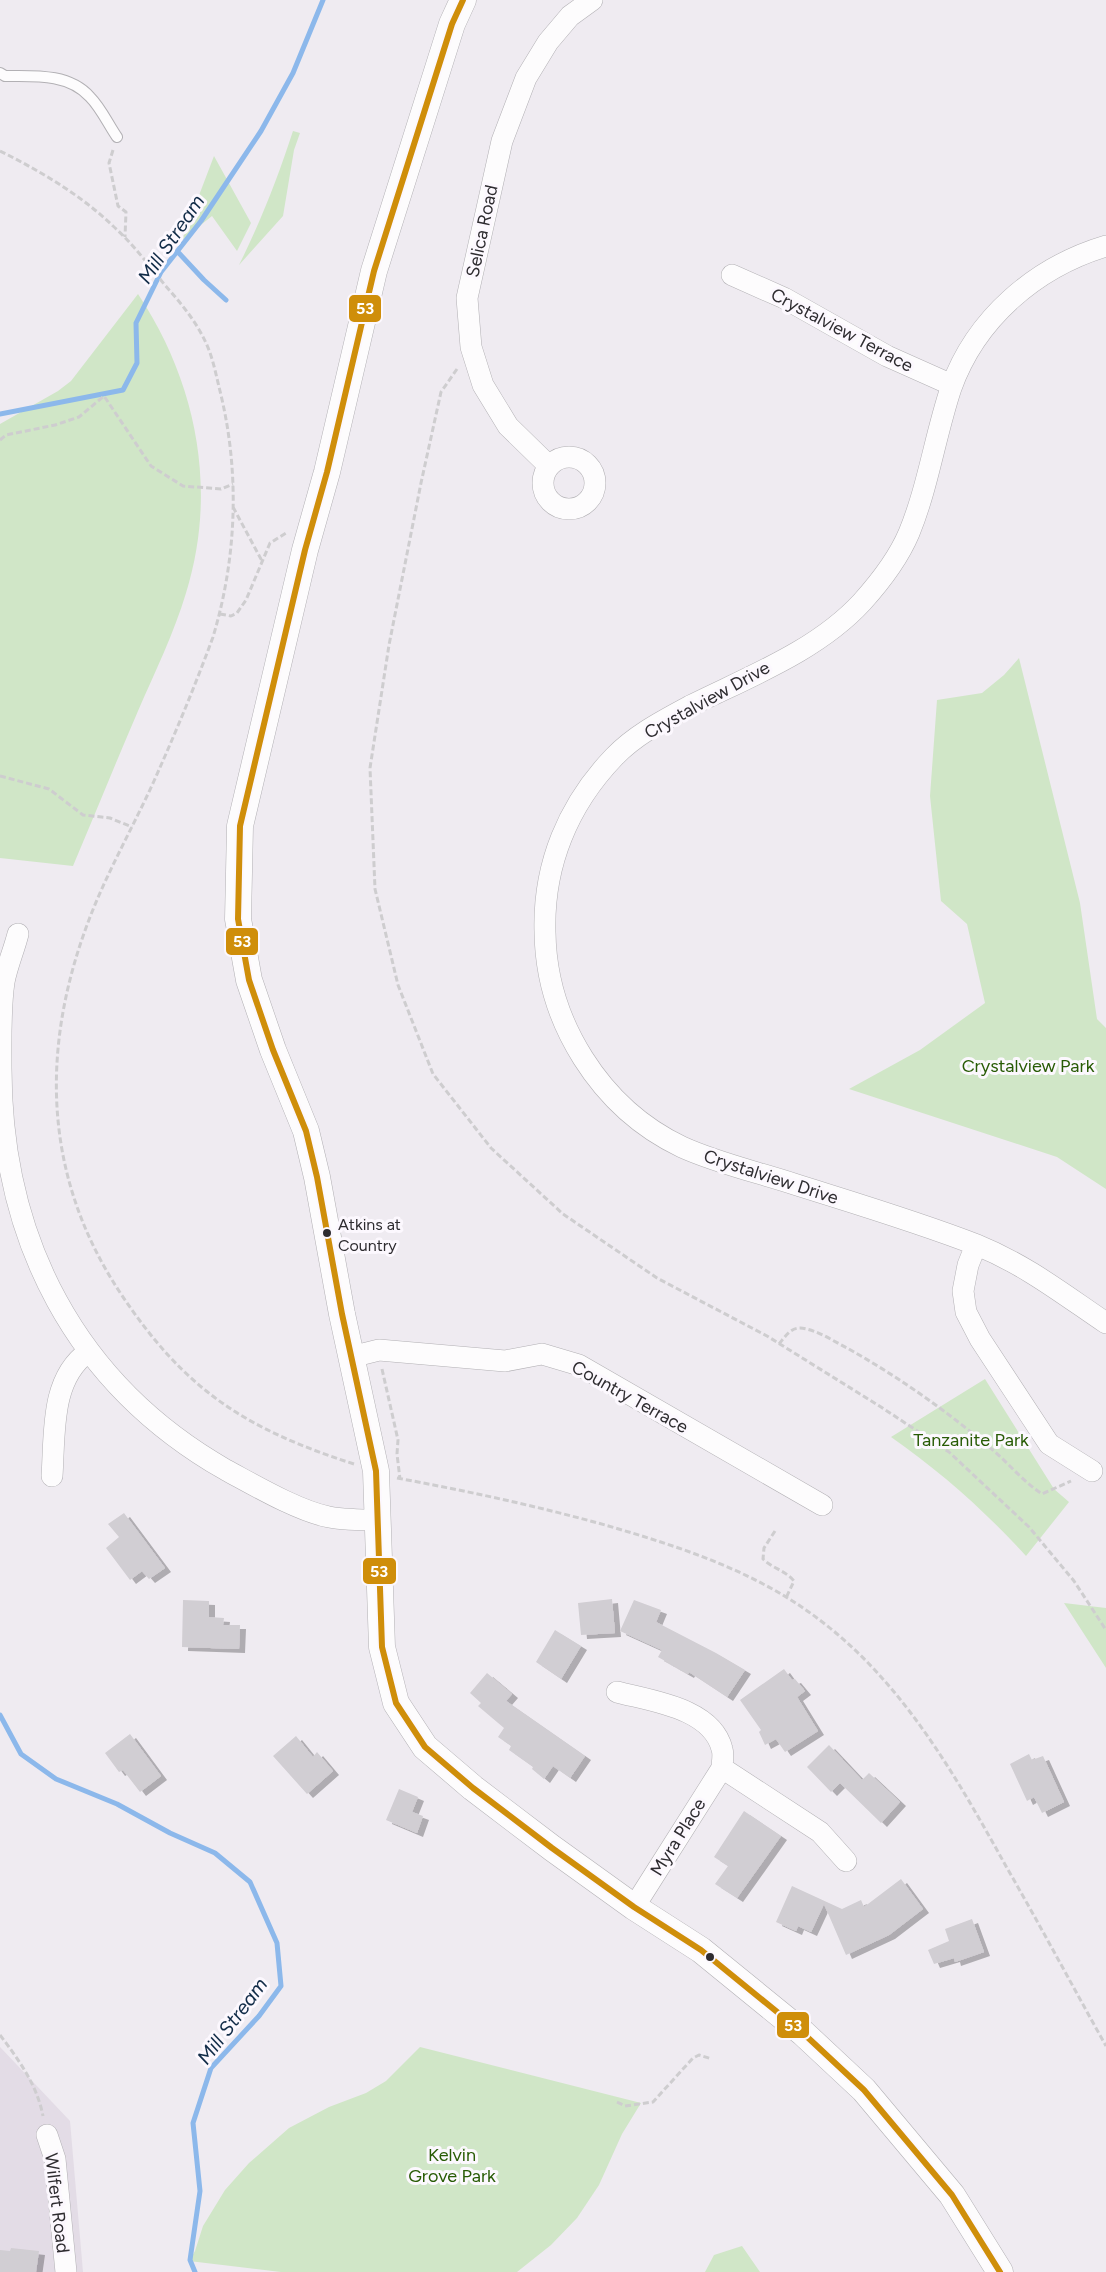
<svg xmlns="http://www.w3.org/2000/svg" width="1106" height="2272" font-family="Figtree,sans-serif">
<defs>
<filter id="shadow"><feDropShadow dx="6" dy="4" stdDeviation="0" flood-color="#0004"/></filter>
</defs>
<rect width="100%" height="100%" fill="#efebf1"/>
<!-- built -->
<path fill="#e3dce6" d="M0,2047L70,2121L83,2272H0Z"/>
<!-- green -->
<path fill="#d0e6c7" d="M293,131L300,133L294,150L283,216L239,265C261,221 278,177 293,131Z
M214,156L251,223L237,251L212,216L182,240Z
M138,294C197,383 218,490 186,593C174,633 155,672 138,711C116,762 95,814 73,866L0,858V424L58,391L71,381Z
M1019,658L1080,903L1097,1019L1106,1028V1189L1057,1157L849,1089L920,1050L985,1003L967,924L941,901L930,796L937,700L982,693L1004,675Z
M985,1379L1054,1489L1069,1502L1026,1556C985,1511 941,1472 891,1437Z
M1064,1603L1106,1608V1668Z
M420,2047L641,2103L622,2134L599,2185L577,2218L551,2245L517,2272H281L189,2261L195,2251L203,2226L225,2190L249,2163L289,2128L329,2107L366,2093L386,2081Z
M742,2246L760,2272H705L714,2255Z"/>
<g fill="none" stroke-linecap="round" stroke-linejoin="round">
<!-- stream -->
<path stroke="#8cb8eb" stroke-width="5" d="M177,251L204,280L226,300
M0,414L123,390L137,363L136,323L161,272L201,221L261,131L293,73L323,0
M0,1715L21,1754L56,1779L117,1804L170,1833L215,1853L250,1882L277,1943L281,1986L259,2016L211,2068L193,2123L200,2191L190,2260L195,2272"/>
</g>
<!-- building -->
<path fill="#d1ced3" filter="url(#shadow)" d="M124,1513L165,1568L149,1579L142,1571L130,1580L106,1548L119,1537L108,1524Z
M612,1599L615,1633L581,1635L578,1603Z
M183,1600L209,1601V1617L224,1618L223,1625H240L239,1649L182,1647Z
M634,1600L661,1610L656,1622L716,1653L745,1670L727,1697L689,1672L688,1674L658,1657L662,1650L620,1631Z
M555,1630L581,1646L561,1679L536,1662Z
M784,1669L792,1680L795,1679L805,1691L797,1697L818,1731L785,1752L776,1739L765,1745L759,1732L761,1730L740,1700Z
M487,1673L512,1694L506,1701L585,1756L570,1778L553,1766L544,1779L532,1769L533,1767L509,1750L511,1746L498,1737L504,1728L478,1706L481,1703L470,1693Z
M130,1734L161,1776L140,1792L123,1770L119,1772L105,1753Z
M296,1736L313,1757L317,1752L333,1771L307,1794L273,1756Z
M829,1745L862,1780L869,1773L900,1802L881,1823L840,1783L831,1792L807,1767Z
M1029,1754L1032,1760L1043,1756L1064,1802L1042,1813L1034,1797L1027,1801L1010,1764Z
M399,1789L418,1797L412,1812L423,1816L417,1833L386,1820Z
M744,1811L781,1836L737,1898L715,1884L728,1866L714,1857Z
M901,1879L923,1909L889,1935L846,1955L824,1904L811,1932L798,1926L796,1931L776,1922L792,1886L842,1909L861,1900L864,1907Z
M972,1919L984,1952L955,1962L954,1958L934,1964L928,1950L949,1941L945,1929Z
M11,2248L39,2251L36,2272H0V2250L10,2251Z"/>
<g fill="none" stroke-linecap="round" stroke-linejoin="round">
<defs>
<path id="service" d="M0,73L5,76C33,76 69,73 90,97C101,108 108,124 117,137"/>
<path id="minor" d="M1106,246C1036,267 976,318 951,388C935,436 928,487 909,533C898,559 880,582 862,602C817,651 748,677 690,706C664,720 635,735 614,757C568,805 543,865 545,932C546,1021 600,1108 682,1147C717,1163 757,1172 794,1184C854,1203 918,1222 977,1245C1026,1265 1063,1294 1106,1323
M732,275L784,298L887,356L952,385
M543 483a26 26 0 1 1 52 0a26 26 0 1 1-52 0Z
M549,466L508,426L483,385L471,347L467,298L502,141L526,78L548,42L570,16L592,0
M18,934C14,950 7,966 4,982C0,1010 1,1040 1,1068C1,1239 75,1384 226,1470C254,1485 298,1511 329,1517C345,1520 362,1520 379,1520
M976,1245L968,1265L963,1291L966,1312L980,1339L1049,1444L1092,1471
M351,1357L379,1350L505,1361L542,1354L579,1365L822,1505
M52,1476C55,1434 50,1379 88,1352
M617,1692C651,1701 712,1708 722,1749C724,1755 722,1762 722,1768L634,1907
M722,1768L820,1832L846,1861
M47,2135L55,2159L66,2272"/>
<path id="tertiary" d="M463,0L452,24L374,271L327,472L305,550L240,826L238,919L249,980L273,1050L306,1131L317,1177L342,1314L376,1471L382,1647L396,1703L425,1747L473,1788L552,1848L634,1907L701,1950L803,2033L864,2090L952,2195L1000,2272"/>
</defs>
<!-- service casing -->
<use href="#service" stroke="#b2b0b4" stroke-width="12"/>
<!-- minor casing -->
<use href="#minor" stroke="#b2b0b4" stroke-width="22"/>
<!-- tertiary casing -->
<use href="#tertiary" stroke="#b2b0b4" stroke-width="27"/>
<!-- path -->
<path stroke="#cecdcf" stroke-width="3" stroke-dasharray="6 3" stroke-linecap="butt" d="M113,150L109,163L118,206L126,212L125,237
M0,151C40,171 81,195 113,226C132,243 148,264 164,284C180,302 196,321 206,343C213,358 216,375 220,391C240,472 237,557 213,637C195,686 175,734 154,781C134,825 110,867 92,912C40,1043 41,1174 121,1294C185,1390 245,1429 354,1464
M457,369L441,392L421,483L389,645L370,768L375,889L398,985L433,1074L491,1148L563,1214L657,1278L767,1336L881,1407L949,1452L1029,1527L1074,1581L1106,1630
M0,440L6,435L55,425L79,417L104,396L151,466L183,486L221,489L233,484
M233,507L262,561
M220,614L231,616L237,613L246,600L270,543L286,533
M0,776L49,789L83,815L110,818L132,827
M779,1344C785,1337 790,1328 800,1328C816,1329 833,1341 847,1348C899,1377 948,1412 994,1451C1010,1465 1024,1482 1042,1494L1071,1481
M382,1369L398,1440L397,1454L400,1479
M397,1478C467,1491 537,1506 605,1525C681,1547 758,1572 821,1621C904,1684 957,1778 1007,1868C1041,1927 1073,1987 1106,2046
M775,1531L764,1548L763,1559C772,1568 786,1571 794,1581L786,1598
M0,2035C19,2060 37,2085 43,2116
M617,2102L625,2106L653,2102L693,2058L699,2055L712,2059"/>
<!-- service -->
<use href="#service" stroke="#fdfcfd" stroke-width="10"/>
<!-- minor -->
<use href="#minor" stroke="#fdfcfd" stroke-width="21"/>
<!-- tertiary -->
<use href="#tertiary" stroke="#fdfcfd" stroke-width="26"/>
<defs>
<path id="bus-1" d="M463,0L452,24L374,271L327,472L305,550L240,826L238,919L249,980L273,1050L306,1131L317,1177L342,1314L376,1471L382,1647L396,1703L425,1747L473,1788L552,1848L634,1907L701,1950L803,2033L864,2090L952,2195L1000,2272"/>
</defs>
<!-- bus-1 casing -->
<use href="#bus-1" stroke="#fcf8fe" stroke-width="10"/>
<!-- bus-1 -->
<use href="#bus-1" stroke="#cf8e0a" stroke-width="6"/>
</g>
<!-- markers -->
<g fill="#2e2c30" stroke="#fcf8fe" stroke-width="2">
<circle cx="327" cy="1233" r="5"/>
<circle cx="710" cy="1957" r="5"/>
</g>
<g text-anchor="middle" stroke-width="6" stroke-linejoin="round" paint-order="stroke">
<!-- bus labels -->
<g font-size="16" fill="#2e2c30" stroke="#fcf8fe" text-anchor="start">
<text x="338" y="1230">Atkins at<tspan x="338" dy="21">Country</tspan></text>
</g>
<!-- street labels -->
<g font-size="18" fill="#2e2c30" stroke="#fcf8fe">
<text transform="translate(482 231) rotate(-78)" y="6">Selica Road</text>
<text transform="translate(842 330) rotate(28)" y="6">Crystalview Terrace</text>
<text transform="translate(707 700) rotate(-29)" y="6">Crystalview Drive</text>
<text transform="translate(771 1177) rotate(18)" y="6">Crystalview Drive</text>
<text transform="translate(630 1397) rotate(29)" y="6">Country Terrace</text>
<text transform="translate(678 1837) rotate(-58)" y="6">Myra Place</text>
<text transform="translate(57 2203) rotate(83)" y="6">Wilfert Road</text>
</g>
<!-- park labels -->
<g font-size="18" fill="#285b05" stroke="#fcf8fe">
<text x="1028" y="1072">Crystalview Park</text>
<text x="971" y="1446">Tanzanite Park</text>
<text x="452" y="2161">Kelvin<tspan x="452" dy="21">Grove Park</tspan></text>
</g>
<!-- water labels -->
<g font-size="20" font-style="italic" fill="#112b47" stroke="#fcf8fe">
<text transform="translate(171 239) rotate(-56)" y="7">Mill Stream</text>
<text transform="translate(232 2021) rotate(-53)" y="7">Mill Stream</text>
</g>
</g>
<g stroke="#fcf8fe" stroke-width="2">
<rect x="348" y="294" width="34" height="29" rx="6" fill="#cf8e0a"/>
<rect x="225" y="927" width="34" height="29" rx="6" fill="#cf8e0a"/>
<rect x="362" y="1557" width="35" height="28" rx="6" fill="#cf8e0a"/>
<rect x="776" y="2011" width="34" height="28" rx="6" fill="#cf8e0a"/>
</g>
<g font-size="16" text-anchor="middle" font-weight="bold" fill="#fff">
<text x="365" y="314">53</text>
<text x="242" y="947">53</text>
<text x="379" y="1577">53</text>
<text x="793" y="2031">53</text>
</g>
</svg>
